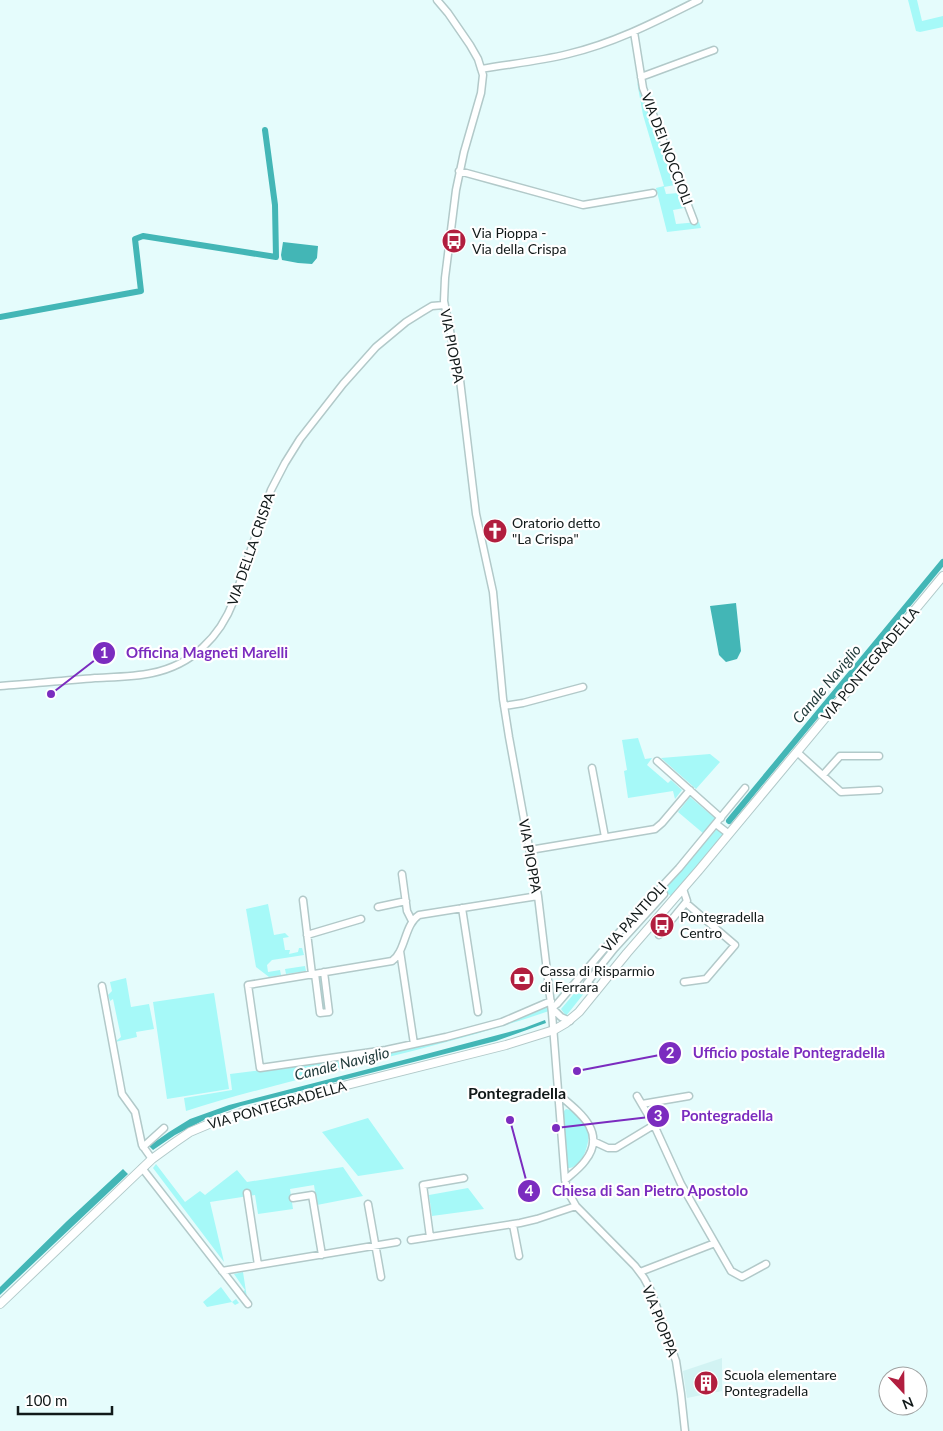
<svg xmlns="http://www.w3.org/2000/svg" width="943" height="1431" font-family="Lato,sans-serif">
<rect width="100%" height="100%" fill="#e5fcfc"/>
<!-- built -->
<path fill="#d2f3f3" d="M722,1358V1391L687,1398L683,1371Z"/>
<!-- green -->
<path fill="#a6f9f8" d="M908,0H917L922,21L943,16V27L920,32L916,31Z
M637,82L675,185L664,187L666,194L679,193L684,208L673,210L676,224L699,222L701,228L667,232L656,188L664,186L643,115Z
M638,738L645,759L652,758L647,765L668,783L671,780L682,790L675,799L673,791L628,798L624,771L627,770L622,740Z
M710,754L720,762L696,789L661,758Z
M690,797L717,820L704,834L678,812Z
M717,829L724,835L672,897L664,890Z
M268,904L274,935L285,933L289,937L283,938L285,950H290L289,954L298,952L299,948H302L304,955L272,960L267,965L268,972L280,970L281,975L269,977L256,967L246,909Z
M305,966L306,971L286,974L285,969Z
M322,976L327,1010H321L317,977Z
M126,978L131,1007L149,1004L154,1029L136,1032L137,1037L115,1042L121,1037L113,999L110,1001L108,995L112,991L110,982Z
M583,983L589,987L566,1016L561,1009Z
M214,993L229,1089L167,1099L153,1002Z
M550,1003L549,1011C430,1052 306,1073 186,1111L184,1098L232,1090L230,1074L309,1064L479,1031Z
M566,1109C572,1110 575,1113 579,1117C583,1120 587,1125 588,1130C591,1142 582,1169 568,1168L567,1165L563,1115L564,1111Z
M368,1118L404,1169L358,1176L322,1132Z
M156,1164L185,1202L200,1191L205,1195L237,1170L247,1182L343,1167L363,1196L317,1205L314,1185L290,1189L293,1209L258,1214L255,1195L210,1202L224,1262L153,1168Z
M468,1188L484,1209L432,1216L429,1195Z
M243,1272L247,1298L242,1292L245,1290L234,1274Z
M221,1287L232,1302L236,1299L239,1303L235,1305L232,1302L207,1307L203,1302Z"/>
<!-- water -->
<path fill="#43b6b6" d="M283,242L318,246L317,258L312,264L298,263L282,260L281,255Z
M736,603L741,651L737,659L726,662L719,655L710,606Z
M545,1020L546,1023L496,1041L241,1106L208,1118L175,1135L153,1150L149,1146L169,1132L190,1119L229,1105L411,1058L524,1028Z
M123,1169L128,1174L0,1295V1287L67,1221Z"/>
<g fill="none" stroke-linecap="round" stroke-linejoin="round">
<!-- canal -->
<path stroke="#43b6b6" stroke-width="6" d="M0,317L141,291L135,239L143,236L276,257L275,205L265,130
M729,821L943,562"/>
<defs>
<path id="minor" d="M437,0L448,13L470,45L478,59L483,75L481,93L464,152L456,190L445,278L444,301L460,380L476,514L493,592L503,699L509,737L538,896L552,1013L565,1180L568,1192L576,1206L635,1266L644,1278L651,1291L676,1361L681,1394L685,1431
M634,32L643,88L694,221
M481,69C510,64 540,61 568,54C615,43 657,21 699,0
M641,77L714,50
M459,171L583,205L653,193
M0,686C32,683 64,681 95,678C114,677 134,677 152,673C192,665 220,637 234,600L271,490L285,463L300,439L343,384L376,347L406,322L422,312L432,306L444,305
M504,706L523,703L583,687
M797,752L841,792L879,790
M657,761L721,818
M592,768L605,837
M823,775L840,756H879
M716,824L729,834
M530,850L655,829L662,823L690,790
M402,874L407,911L412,921
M538,896L419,915C404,925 406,951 392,961L248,985L260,1068L386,1050L446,1037L502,1022L551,1001
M303,900L312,974
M378,907L406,901
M462,908L478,1012
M307,935L361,919
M659,935L687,901L683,889
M400,951L414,1044
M315,974L320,1013L329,1012L324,972
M684,982L706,979L735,945L686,903
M102,986L122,1094L135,1112L142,1145L152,1159
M597,990L587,983L614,949L664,894
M552,1008L557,1004L611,941L679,868L745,788
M552,1008L561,1017L570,1021
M558,1094C578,1111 608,1132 585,1161C580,1168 572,1174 565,1180
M637,1096L654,1125L681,1184L731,1271L742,1277L766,1264
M642,1104L689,1096
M593,1141L608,1148H616L654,1125
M143,1147L164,1128
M142,1168L248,1304
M247,1193L258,1265
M293,1198L312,1195L322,1255
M368,1204L381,1277
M513,1225L519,1256
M430,1237L423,1185L464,1178
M411,1240L520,1223L537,1219L576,1206
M222,1271L397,1242
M640,1272L715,1243"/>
<path id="tertiary" d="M0,1304L152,1159L174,1143L190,1132L209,1124L234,1115L327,1090L506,1045L554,1030L566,1023L579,1012L627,953L699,870L943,576"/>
</defs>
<!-- minor casing -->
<use href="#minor" stroke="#b2c9c9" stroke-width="9"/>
<!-- tertiary casing -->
<use href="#tertiary" stroke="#b2c9c9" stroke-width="10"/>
<!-- minor -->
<use href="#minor" stroke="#fff" stroke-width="6"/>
<!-- tertiary -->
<use href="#tertiary" stroke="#fff" stroke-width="8"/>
</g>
<!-- icons -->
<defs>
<symbol id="bus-disc" viewBox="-11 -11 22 22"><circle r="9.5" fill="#b11e3f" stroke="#fff"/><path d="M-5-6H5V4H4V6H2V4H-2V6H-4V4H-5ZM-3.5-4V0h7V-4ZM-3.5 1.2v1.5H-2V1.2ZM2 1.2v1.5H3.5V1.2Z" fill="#fff"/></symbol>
<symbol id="church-disc" viewBox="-11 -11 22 22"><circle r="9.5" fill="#b11e3f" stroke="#fff"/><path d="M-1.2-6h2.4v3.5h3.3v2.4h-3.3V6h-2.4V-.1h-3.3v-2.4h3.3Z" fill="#fff"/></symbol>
<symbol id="bank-disc" viewBox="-11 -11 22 22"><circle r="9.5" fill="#b11e3f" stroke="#fff"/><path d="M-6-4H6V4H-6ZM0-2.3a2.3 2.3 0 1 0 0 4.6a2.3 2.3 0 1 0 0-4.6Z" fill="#fff"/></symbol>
<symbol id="building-disc" viewBox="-11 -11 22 22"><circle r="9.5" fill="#b11e3f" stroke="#fff"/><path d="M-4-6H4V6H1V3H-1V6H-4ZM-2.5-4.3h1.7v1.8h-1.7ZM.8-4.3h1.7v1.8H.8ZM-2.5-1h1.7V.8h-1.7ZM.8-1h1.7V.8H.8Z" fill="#fff"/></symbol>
</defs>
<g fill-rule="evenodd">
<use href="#bus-disc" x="440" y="227" width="28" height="28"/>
<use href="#church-disc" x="481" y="517" width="28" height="28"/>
<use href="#bus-disc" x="648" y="911" width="28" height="28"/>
<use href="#bank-disc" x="508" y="965" width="28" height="28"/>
<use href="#building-disc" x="692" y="1369" width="28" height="28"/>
</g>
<g text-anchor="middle" stroke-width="4.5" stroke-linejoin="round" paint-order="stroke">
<!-- street labels -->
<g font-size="14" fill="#111919" stroke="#fff">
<text transform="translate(667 149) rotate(69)" y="5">VIA DEI NOCCIOLI</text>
<text transform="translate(452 346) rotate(79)" y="5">VIA PIOPPA</text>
<text transform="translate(251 549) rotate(-71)" y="5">VIA DELLA CRISPA</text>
<text transform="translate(870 664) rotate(-50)" y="5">VIA PONTEGRADELLA</text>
<text transform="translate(530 856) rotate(80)" y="5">VIA PIOPPA</text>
<text transform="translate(634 917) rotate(-48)" y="5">VIA PANTIOLI</text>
<text transform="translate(277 1105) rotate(-16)" y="5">VIA PONTEGRADELLA</text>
<text transform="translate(660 1321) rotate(69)" y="5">VIA PIOPPA</text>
</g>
<!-- poi labels -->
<g font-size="14" fill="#111919" stroke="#fff" text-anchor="start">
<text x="472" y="238">Via Pioppa -<tspan x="472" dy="16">Via della Crispa</tspan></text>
<text x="512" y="528">Oratorio detto<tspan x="512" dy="16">"La Crispa"</tspan></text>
<text x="680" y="922">Pontegradella<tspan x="680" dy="16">Centro</tspan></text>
<text x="540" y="976">Cassa di Risparmio<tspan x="540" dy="16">di Ferrara</tspan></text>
<text x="724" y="1380">Scuola elementare<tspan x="724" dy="16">Pontegradella</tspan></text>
</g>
<!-- water labels -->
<g font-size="15" font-style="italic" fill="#223c3c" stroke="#fff">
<text transform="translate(827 684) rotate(-50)" y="5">Canale Naviglio</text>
<text transform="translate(342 1064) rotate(-14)" y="5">Canale Naviglio</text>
</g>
<!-- quarter labels -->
<g font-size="16" font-weight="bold" fill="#111919" stroke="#fff">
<text x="517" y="1099">Pontegradella</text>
</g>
</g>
<!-- callouts -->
<path fill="none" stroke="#7b2cbf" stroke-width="2" d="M51 694L104 653M577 1071L670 1053M556 1128L658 1116M510 1120L529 1191"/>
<g fill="#7b2cbf" stroke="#fff" stroke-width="2">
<circle cx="51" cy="694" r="5"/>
<circle cx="577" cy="1071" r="5"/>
<circle cx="556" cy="1128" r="5"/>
<circle cx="510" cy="1120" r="5"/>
<circle cx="104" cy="653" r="12"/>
<circle cx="670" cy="1053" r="12"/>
<circle cx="658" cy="1116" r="12"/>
<circle cx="529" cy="1191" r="12"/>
</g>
<g font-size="15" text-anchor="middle" font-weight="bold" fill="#fff">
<text x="104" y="658">1</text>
<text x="670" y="1058">2</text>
<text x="658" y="1121">3</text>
<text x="529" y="1196">4</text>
</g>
<g font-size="15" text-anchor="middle" font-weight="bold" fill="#7b2cbf" stroke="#fff" stroke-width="4.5" stroke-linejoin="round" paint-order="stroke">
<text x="207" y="658">Officina Magneti Marelli</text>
<text x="789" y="1058">Ufficio postale Pontegradella</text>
<text x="727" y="1121">Pontegradella</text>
<text x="650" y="1196">Chiesa di San Pietro Apostolo</text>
</g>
<!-- north arrow -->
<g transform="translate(903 1391) rotate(158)"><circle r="24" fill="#ffffff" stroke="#a0a3a3"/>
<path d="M0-4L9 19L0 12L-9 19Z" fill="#b11e3f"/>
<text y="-8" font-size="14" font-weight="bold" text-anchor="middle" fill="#111919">N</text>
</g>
<!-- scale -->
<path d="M18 1406v8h94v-8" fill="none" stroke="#111919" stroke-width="2.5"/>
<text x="25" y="1406" font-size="15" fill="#111919" stroke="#ffffff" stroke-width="4" paint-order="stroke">100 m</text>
</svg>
